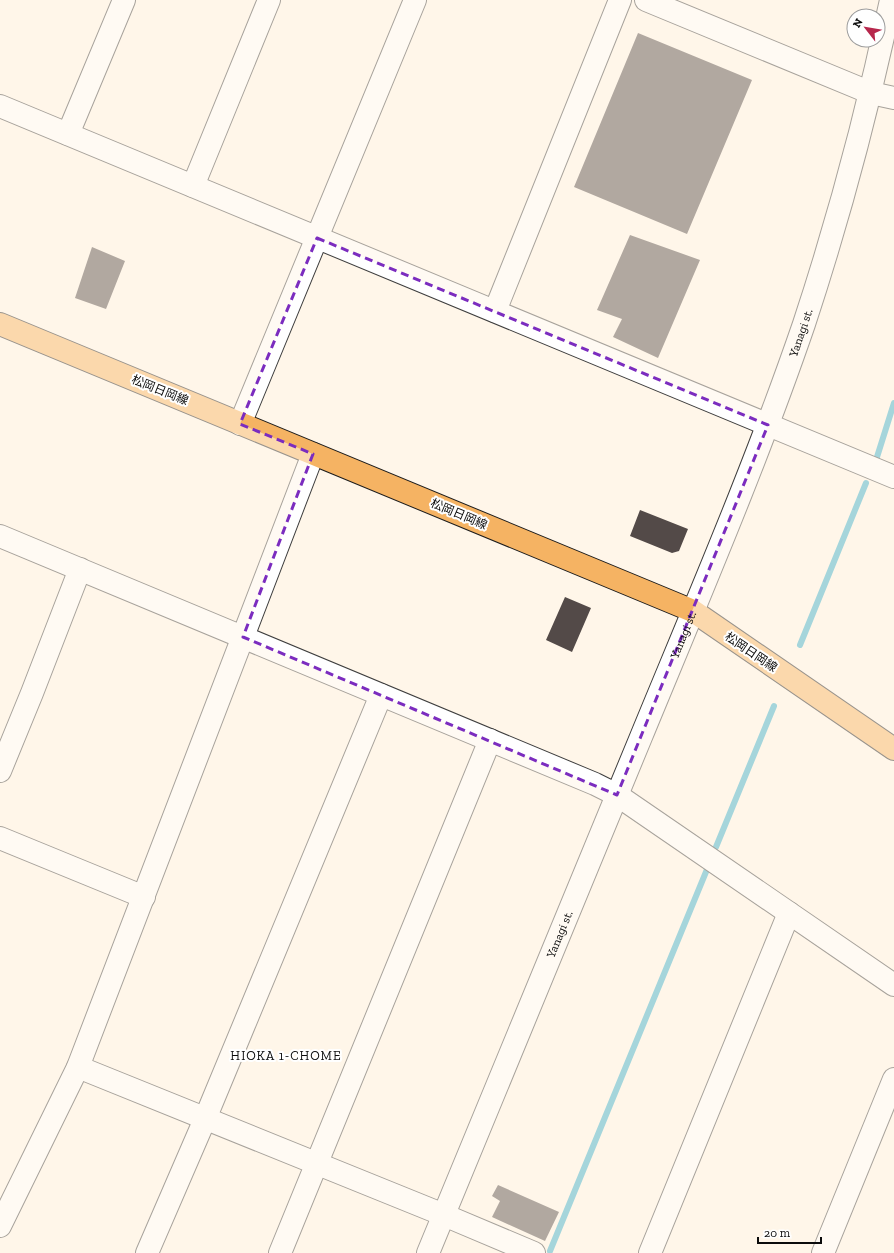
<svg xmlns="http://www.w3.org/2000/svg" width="894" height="1253" font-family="'Zilla Slab','Noto Sans JP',serif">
<rect width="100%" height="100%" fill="#fff6e9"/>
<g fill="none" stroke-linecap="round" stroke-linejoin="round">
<!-- stream -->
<path stroke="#38aec9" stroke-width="6" d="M877,457L894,403
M800,645L866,483
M716,847L774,706
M550,1251L708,867"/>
</g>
<!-- building -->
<path fill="#534a48" d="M638,33L752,80L687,234L574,187Z
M630,235L700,260L658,358L613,337L622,319L597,310Z
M92,247L125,261L106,309L75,298Z
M640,510L688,529L679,551L672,553L630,536Z
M565,597L591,608L572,652L546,640Z
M498,1185L559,1212L545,1241L492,1217L500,1201L492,1196Z"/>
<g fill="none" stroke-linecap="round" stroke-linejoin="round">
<defs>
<g id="minor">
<path d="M646,0L871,93L894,98"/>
<path d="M0,106L894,477"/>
<path d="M68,134L124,0"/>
<path d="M193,186L269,0"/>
<path d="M495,311L620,0"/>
<path d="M240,424L415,0"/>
<path d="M0,536L595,784L617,795L894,985"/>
<path d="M0,771L32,693L80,569"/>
<path d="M0,838L144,897"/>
<path d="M78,1067L444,1215L534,1253"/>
<path d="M0,1226L78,1067L313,454"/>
<path d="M147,1253L205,1119L381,695"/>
<path d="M280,1253L490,740"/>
<path id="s1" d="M428,1253C499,1081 570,909 641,737C697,601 756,464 804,324C839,218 868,109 891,0"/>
<path d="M650,1253L789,913"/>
<path d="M823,1253L894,1079"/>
</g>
<path id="major" d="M0,324L693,611L894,749"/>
</defs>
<!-- minor casing -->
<use href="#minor" stroke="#3e3e3e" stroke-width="24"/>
<!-- major casing -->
<use href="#major" stroke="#1c1c1c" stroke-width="24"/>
<!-- minor -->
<use href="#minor" stroke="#fff" stroke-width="22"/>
<!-- major -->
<use href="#major" stroke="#f5b363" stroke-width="22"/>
</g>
<!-- marked area -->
<path d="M0 0H894V1253H0ZM317,238L768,425L617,795L243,637L313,454L240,424Z" fill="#fff6e9" fill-opacity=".55" fill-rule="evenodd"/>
<path fill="none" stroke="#7b2cbf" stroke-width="3" stroke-dasharray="8 5" stroke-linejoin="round" d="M317,238L768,425L617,795L243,637L313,454L240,424Z"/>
<g text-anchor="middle" stroke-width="4" stroke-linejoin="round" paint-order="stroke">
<!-- street labels -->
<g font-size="12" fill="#0b0b0b" stroke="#fff">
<text dy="4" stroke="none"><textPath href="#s1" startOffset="993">Yanagi st.</textPath></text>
<text transform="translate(160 390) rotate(22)" y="4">松岡日岡線</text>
<text transform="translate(459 514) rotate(23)" y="4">松岡日岡線</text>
<text dy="4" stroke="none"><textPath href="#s1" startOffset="669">Yanagi st.</textPath></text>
<text transform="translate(751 652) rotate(34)" y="4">松岡日岡線</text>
<text dy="4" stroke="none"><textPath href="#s1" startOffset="345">Yanagi st.</textPath></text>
</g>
<!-- neighbourhood labels -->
<g font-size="13" letter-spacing="1" fill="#0b0b0b" stroke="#fff">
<text x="286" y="1060">HIOKA 1-CHOME</text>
</g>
</g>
<!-- north arrow -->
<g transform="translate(866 28) rotate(301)"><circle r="19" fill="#ffffff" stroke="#9d9d9d"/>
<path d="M0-3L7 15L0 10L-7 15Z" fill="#b7274c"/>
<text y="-6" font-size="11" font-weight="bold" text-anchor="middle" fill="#0b0b0b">N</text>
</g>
<!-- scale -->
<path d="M758 1237v6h63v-6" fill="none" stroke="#0b0b0b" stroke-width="2"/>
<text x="764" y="1237" font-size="12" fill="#0b0b0b" stroke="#ffffff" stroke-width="3" paint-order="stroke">20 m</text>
</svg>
